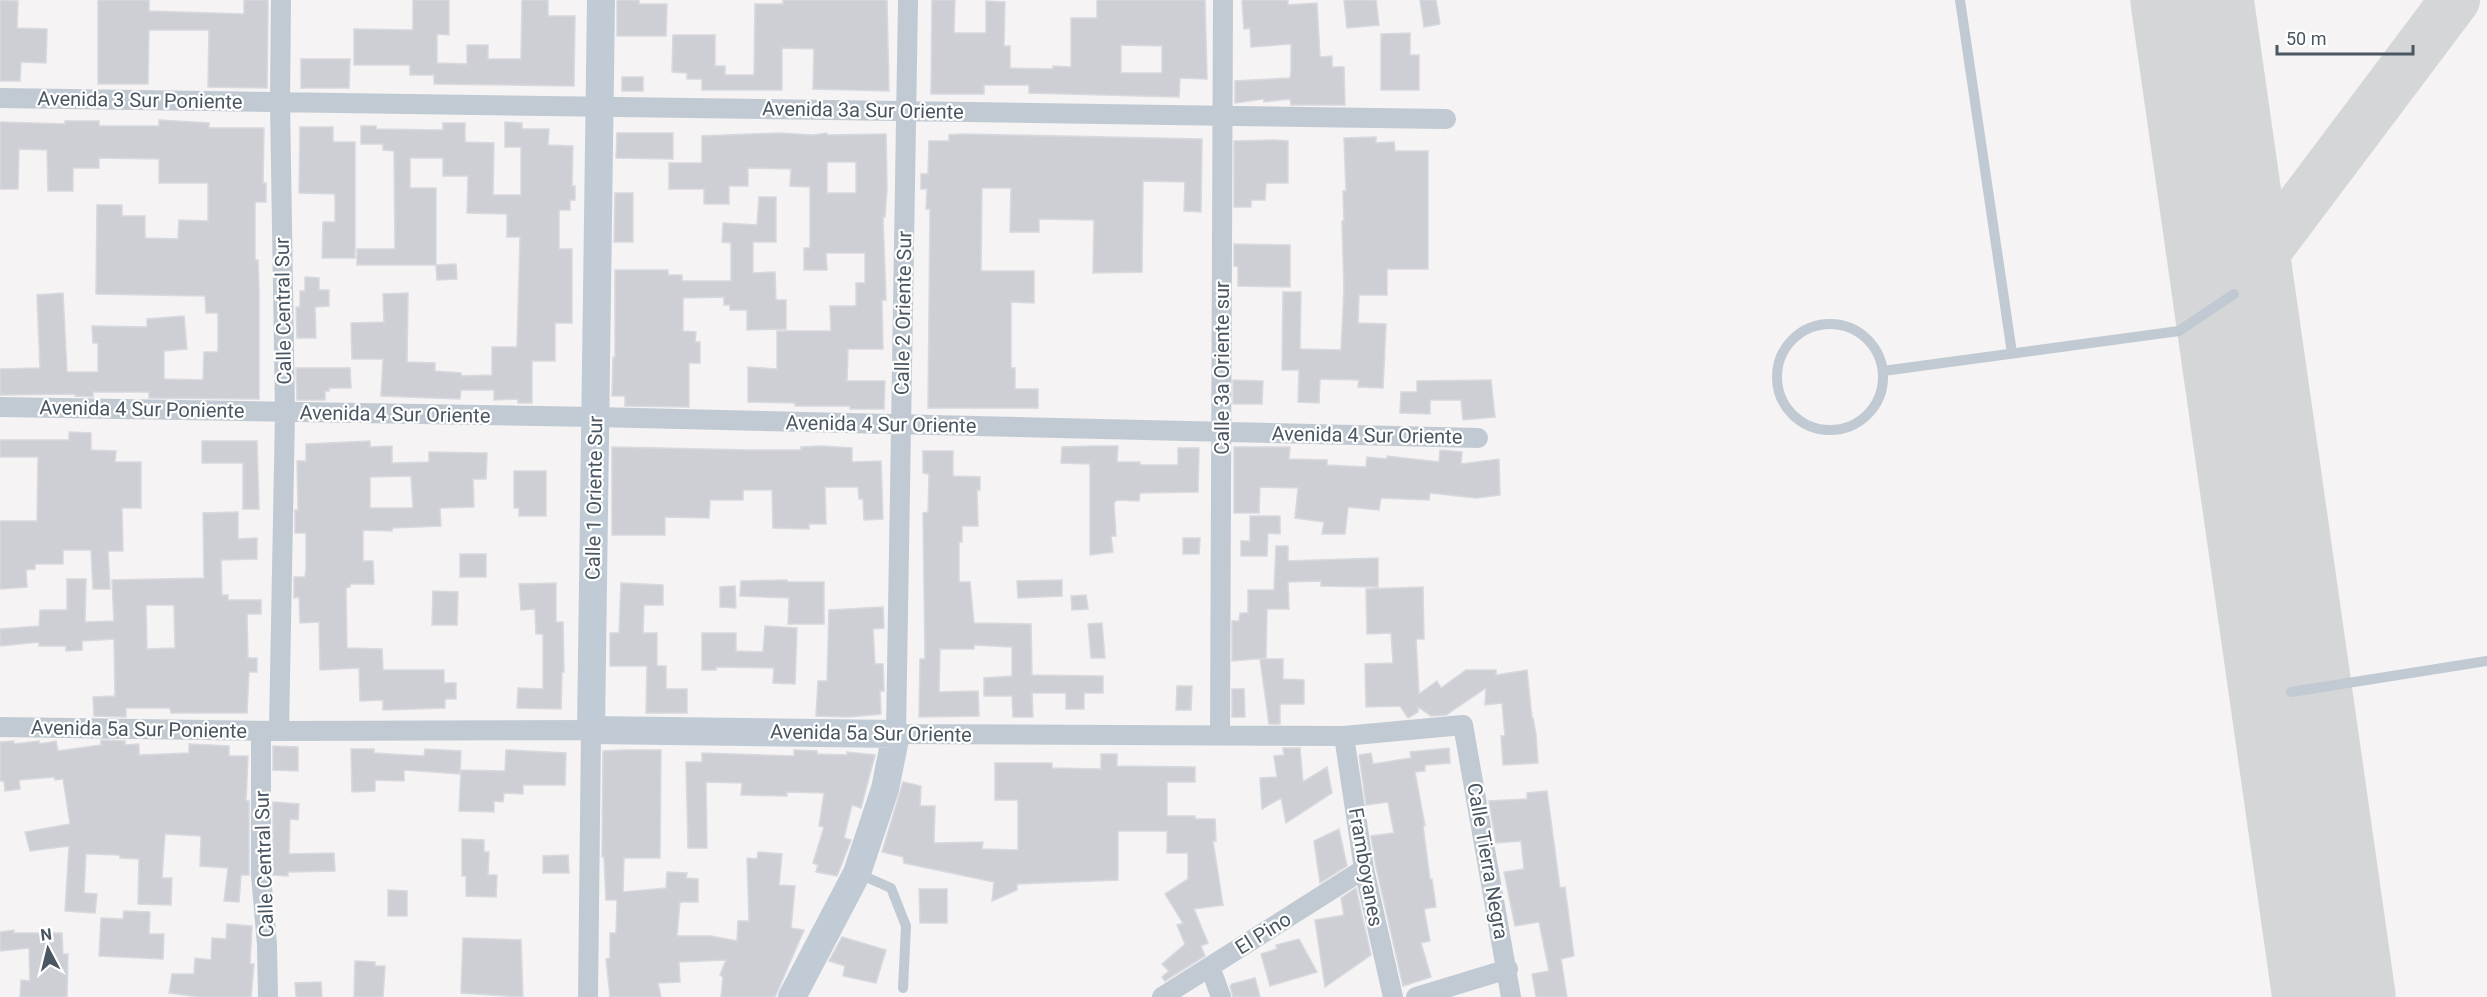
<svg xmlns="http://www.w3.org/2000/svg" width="2487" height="997" font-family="Roboto,sans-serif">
<rect width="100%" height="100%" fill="#f5f3f3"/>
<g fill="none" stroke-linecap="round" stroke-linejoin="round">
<!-- taxiway -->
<path stroke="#d5d6d8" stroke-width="50" d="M2234,294L2455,0"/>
<!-- runway -->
<path stroke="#d5d6d8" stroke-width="123" d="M2192,0L2334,997"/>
</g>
<!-- building -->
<path fill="#cdcfd5" stroke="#d7d9de" stroke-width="1.5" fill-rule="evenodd" d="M0,0L18,1L17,28L47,29L46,63L21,62L20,81H0Z
M98,0H149V11L244,14V0H268L267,88L208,87L209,30H149L148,84H98Z
M413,0H449V35L437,34V63L467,64V45H488V59H521L522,0H548V16H575L574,86L434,84V75H410V65H354V29L413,30Z
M617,0H639V4H667L666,36H617Z
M783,0H887L889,91L813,89L814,49L782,48V90H702V79H687V73L672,72L673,35H715V66H725V75H754L755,4H783Z
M932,0H955L954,33H986V1L1005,2L1004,46H1010V68L1053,69V66L1071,67V18H1097V0H1205L1207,79L1180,78L1179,97L1029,93V85H984V94H931ZM1121,45L1162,46V73H1121Z
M1242,0H1288V5L1317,3L1320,57L1332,56V67H1344L1345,105H1291L1290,99L1264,102V99L1235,103V81L1290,78L1291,73V44L1251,47L1250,28L1244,29Z
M1344,0H1376L1379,25L1347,28Z
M1420,0H1436L1440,24L1424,27Z
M1410,33V55H1419V90H1381V34Z
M301,59H350L349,88H301Z
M622,77H643V91H622Z
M159,120L209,123V128H264L263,183H266V202H255V260H258L259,290V399L149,398V392H93V397L75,396V394L0,395V369L40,368L37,295L63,293L67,372H98V343H93L92,326L147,327V319L184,316L187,349L164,351V379L203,380L204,352H218V313H206L205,296L96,294L97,205H122V216H145V238L178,239L179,220L208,221V183H159V159L99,158V168H73V191H48L47,150L19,149L18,189H0V122L65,124V121H99V126H159Z
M505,122L522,123V129H549L548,145L573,146L572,186H575V200H570V210H559V249H572V323H555V361H532V403H518V399L494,400V390H461L460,399L381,396L383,359H352L351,323L384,322L383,294L408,293L407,362L435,363V371L461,373V376L492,375V347H517L520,237H507V214L467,213L468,176H443V158H410V188H436V265H357V249H395L394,151L383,150V144H361V126H376V129L443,130V123H465V142L494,143L493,195H521V147H505Z
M300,127H333V142H355V258H322L323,222H335V194L299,193Z
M617,133H673V159L616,158Z
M779,133L813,135L827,133V135L886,134L887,188L885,217H883L886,300H882L883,349H848L847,381H885L884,409H850V406H795V403L748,402V367L777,369V331H831L830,306H856V283H865V253H826L827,270H804V248H810V187L790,186L791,169L748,168V186H729V204H704V189H669V163H702V136ZM827,162H856V193H827Z
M962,134L1202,139L1201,212L1184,211L1185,182L1143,181L1142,272L1093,273L1094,220L1039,219V232H1010L1011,188H982L981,271H1034V303L1011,302V368H1015V389H1038V408H928L930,209H926L927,189H921V174H928L929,141H949V135Z
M1376,137V143L1394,142L1395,151H1428V269H1387V295H1359L1358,323L1386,324L1383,388L1358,387L1359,380L1320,379L1319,403L1298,402L1299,370H1282L1283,292H1301L1300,349L1341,350L1344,290L1342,221H1344L1343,191H1346L1344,138Z
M1274,140L1288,141V183H1266L1265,200H1251V207H1234V141Z
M615,193H633V242H614Z
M759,197H776V242H753V273L775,272L776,300H786V329L747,330V310H730V305H724V297L683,298V331L696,332L695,342H700V363H689V407L625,406V396H612L613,357H615V270H668V275H682V281H731V243L722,242L723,223L757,225Z
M1234,244L1290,245V287L1238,286V267L1234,266Z
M456,264L457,279L437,280L436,265Z
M305,277L319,278V290H329V306L315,307L316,338H297L296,307H300V291H305Z
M296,368H350L351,388H329V391H325V400H297Z
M1233,380L1263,381L1262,404H1233Z
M1491,380L1495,417L1463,420L1461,400H1430V414L1400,413L1401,392H1417V381Z
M69,432L91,433V450L116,451L115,462H141V508H122L123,551H108L110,589H93L91,550H63V564H35V569L26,570L27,587L0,589V521H37L38,457H0V440H69Z
M202,441H257L259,509H243V463H202Z
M370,441V447L392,446V463L429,462V452L487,453L486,479H473L474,507L440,508L441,526L392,528V531L363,530V561H373L374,584H350V587L346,588L347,648L382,649L383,670H444V683H456V699H445V708L383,710V700L360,701L359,668L320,670L319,622L300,623L299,597L294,598V577H305L306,568V533H295V510H298L297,461H306V444ZM411,476L413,508H370V477Z
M822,446L852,448V462L881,461L883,519L864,520L863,499H859L858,487H825L826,524H809V529L773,528L772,490H743V500H710L709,518L665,517V535H612V447L751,450H801V447Z
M1091,446H1118L1117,462H1140V465H1178V448H1199L1198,492L1140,493L1139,501L1117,500L1114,503L1116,536H1111L1113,552L1090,555V464L1061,463L1062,447Z
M1234,447H1290L1289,459L1327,460V465L1366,467L1367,457L1387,459V456L1439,462L1440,450L1462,452L1461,464L1499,459L1500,495L1476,498L1430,493L1429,500L1381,498L1379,510L1348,507L1345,534H1322L1324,522L1295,518L1298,488L1260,487L1259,513H1234Z
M923,451H953V476L980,477V490H977L978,526H962V542H959V582H970L974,623L1031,624L1032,675L1103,676V693H1084V709H1066V693H1032L1033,717H1013L1012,696H984V678L1012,676V647L974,645V649H940L939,692L978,691L979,716L919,717L920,659H925L923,513L928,512L929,474L923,473Z
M514,471H546V516H519V508H514Z
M238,512V539L257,538V559L221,560L222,595H228V600H261V614H247L248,658H257V672H249L247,713H171L170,708H126V717L94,716L93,697L115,696L114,639L82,641V650L66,651V646H39V642L0,646V629L39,626L40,610H67V579H86L85,622L114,621L112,580L204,578L203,513ZM146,605H174L175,648L147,649Z
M1250,516H1280V534L1268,533L1267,556H1241V541H1250Z
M1183,538H1200L1199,554H1183Z
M1276,546H1288V561L1378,558V587L1321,586V581L1288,582L1289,609H1267L1266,658L1232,661V621H1239L1240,613H1248V590H1274Z
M460,554H486V577H460Z
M787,580V582H824V624H788L789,598L740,596L741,581Z
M1062,580V596L1018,598L1017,581Z
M556,583V622H563L564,672H562L561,709L517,708L518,688L543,689V634H536L535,609L521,610L519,584Z
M621,583L663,585V605H644L643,633H657V666H666V689H687V713H646L647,666H610V633H619Z
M735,586L736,608L720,607V587Z
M1423,587L1424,639H1416L1419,694L1437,681L1441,688L1466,670H1496V675L1527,670L1532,718H1533L1536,734L1538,763L1503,765L1501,736H1505L1502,703L1485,705L1486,688L1446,715L1431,716L1418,707V712L1408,718L1400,706L1366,707L1365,664L1393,663L1391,633L1367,634L1366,589Z
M433,591L458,592L457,625H432Z
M1086,595L1088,609L1072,610L1071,596Z
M883,607L884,628L873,629L875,664H883L884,691H880L881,714L849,717L816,716L818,681H827L829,610Z
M1102,623L1105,658H1091L1088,624Z
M765,626L797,628L795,684L773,683L774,668L716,667V670H702V633H736V651L763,652Z
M1260,659H1283V679L1304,680V704H1280V724H1269Z
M1177,686H1192L1191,710H1176Z
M1232,689H1244L1245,717H1232Z
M101,740L125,741V745L139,744V755L189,753V744L229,746V756H248L246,801H249V875H241L239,902L224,901L228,868L200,866L201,836L165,834L162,878H172L171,905L138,904L139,859L120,858V855L90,854H86L84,893L97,894L95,913L65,911L69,846L30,851L25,832L70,824L63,779L55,780L54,777L19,780L20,789L5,791L4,781H0V742L14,741V744L39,741V744L56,741L58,751L101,745Z
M273,746L298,747V771L273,770Z
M1283,748H1300L1303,782L1327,767L1332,793L1286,823L1281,798L1262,809L1260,778L1277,777L1274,756L1284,755Z
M1449,748L1450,763L1425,765V771L1415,772L1425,826H1423L1430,879H1432L1436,907L1424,909L1430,941L1421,943L1431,977L1403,986L1376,867L1371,836L1394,833L1388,802L1366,805L1359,755L1371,753L1373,764L1411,758L1410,752Z
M351,749H374V753L424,756L425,749L461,751L460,774L404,770V781L375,780V791L352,792Z
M506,750L566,753L565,785H523V794L504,793L503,802L494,801V812L459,811L461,770L505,771Z
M624,750H661L660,858H624L623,892L666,888L667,872L687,873L686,878L698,879V902H680L677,936H711L737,941L738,921H749L747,858L757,859L758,852L782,854L779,885L795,886L791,928L804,930L775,997H721L723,977L720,975L726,960L679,962L680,982L658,983L661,997H610L606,959L610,958V933H616L617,900H606L604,857H602L603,751Z
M794,750L817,751V754L847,755V752L875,755L861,808L852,805L844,838L851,840L837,876L816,872L818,865L813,863L824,827L819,826L824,793L787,792V796L741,795L742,783L706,782L707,848H688L686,762H702V753L794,756Z
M1101,754H1117V766L1195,767V782H1167V816H1195V819H1215L1216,841H1213L1223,905L1194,909L1208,943L1201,946L1205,956L1165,981L1162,977L1169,971L1162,964L1185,944L1177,925L1183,923L1165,894L1188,879V853H1167V831H1118V880L1017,884V890L992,901L994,882L904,863L903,857L882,852L903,782L921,786L920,806H935L934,843L983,842L982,849L1018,850V800H995V763H1052V768L1101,769Z
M1547,791L1560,888L1565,887L1574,956L1561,959L1567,997H1536L1532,974L1549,971L1539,922L1515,926L1504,872L1524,869L1521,841L1496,843L1490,809L1489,801L1527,799V793Z
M273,802L299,804L298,820L290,819L289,854L334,853L335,871L288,872V876L273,875Z
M1339,829L1347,866L1320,883L1314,841Z
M462,839L484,840V852H489L488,875H497L496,897L466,896V876H462Z
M568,855L569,873H543V856Z
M1356,888L1371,955L1325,987L1315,920L1344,915L1341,898Z
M919,889H947V923H920Z
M388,890L407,891V916H388Z
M124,911L150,912L149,934H164L163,959L99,956L101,918L123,919Z
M227,924L252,926L250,964H254L251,997H200L169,993L172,974H194L195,958L211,960L212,938L226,939Z
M14,930V933H62L63,954H68L67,997H20L21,980L30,981L29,948L0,951V932Z
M842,937L886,950L876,983L843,976L845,966L829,961Z
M463,938L521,940L523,997L461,993Z
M1299,939L1317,972L1270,986L1261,954L1277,949L1276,945Z
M355,961L375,962V966H385L383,997H354Z
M1255,978L1260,997H1233L1230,986L1232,984Z
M321,982L322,997H296L295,983Z"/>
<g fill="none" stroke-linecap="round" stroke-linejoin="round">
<!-- lane -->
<path stroke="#c1cad2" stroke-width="10" d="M1960,0L2012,353
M1777 377a53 53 0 1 1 106 0a53 53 0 1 1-106 0Z
M1883,371L2179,331L2234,294
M2291,692L2487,661
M857,873L891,888L906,926L903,988"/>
<!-- street -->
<path stroke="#c1cad2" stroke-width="20" d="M908,0L896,734L1344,736L1463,725L1511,997
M0,98L1446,119
M0,407L595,417L1478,438
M0,727L279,731L591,730L588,997
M261,731V875L267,945L268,997
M279,731L285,412L280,102L281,0
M1220,735L1223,0
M1344,736L1364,869L1393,997
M1210,967L1221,997
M1162,997L1364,869
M1416,997L1508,969"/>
<!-- secondary -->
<path stroke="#c1cbd6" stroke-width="28" d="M601,0L591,730L896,734L885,789L857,873L792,997"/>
</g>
<g text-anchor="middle" stroke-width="4.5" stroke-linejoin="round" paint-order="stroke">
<!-- street labels -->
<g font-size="20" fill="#4a5661" stroke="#fff">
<text transform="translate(140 100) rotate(1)" y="7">Avenida 3 Sur Poniente</text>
<text transform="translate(863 110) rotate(1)" y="7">Avenida 3a Sur Oriente</text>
<text transform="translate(283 311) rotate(-91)" y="7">Calle Central Sur</text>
<text transform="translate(903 313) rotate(-89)" y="7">Calle 2 Oriente Sur</text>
<text transform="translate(1222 368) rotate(-90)" y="7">Calle 3a Oriente sur</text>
<text transform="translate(142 409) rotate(1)" y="7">Avenida 4 Sur Poniente</text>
<text transform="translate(395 414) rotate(1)" y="7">Avenida 4 Sur Oriente</text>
<text transform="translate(881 424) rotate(1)" y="7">Avenida 4 Sur Oriente</text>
<text transform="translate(1367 435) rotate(1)" y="7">Avenida 4 Sur Oriente</text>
<text transform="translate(594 498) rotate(-89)" y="7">Calle 1 Oriente Sur</text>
<text transform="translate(139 729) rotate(1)" y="7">Avenida 5a Sur Poniente</text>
<text transform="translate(871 733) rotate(1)" y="7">Avenida 5a Sur Oriente</text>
<text transform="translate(1488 861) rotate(80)" y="7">Calle Tierra Negra</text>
<text transform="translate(264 864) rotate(-92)" y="7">Calle Central Sur</text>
<text transform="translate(1366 867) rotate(80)" y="7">Framboyanes</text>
<text transform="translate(1263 933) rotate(-32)" y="7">El Pino</text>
</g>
</g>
<!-- north arrow -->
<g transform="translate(48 949) rotate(353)" stroke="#ffffff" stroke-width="4.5" paint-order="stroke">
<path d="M0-4.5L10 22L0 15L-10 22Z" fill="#4a5661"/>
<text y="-9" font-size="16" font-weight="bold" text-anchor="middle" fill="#4a5661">N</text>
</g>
<!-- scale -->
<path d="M2277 45v9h136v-9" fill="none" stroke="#4a5661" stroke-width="3"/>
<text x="2286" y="45" font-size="18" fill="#4a5661" stroke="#ffffff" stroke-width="4.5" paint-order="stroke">50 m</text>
</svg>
